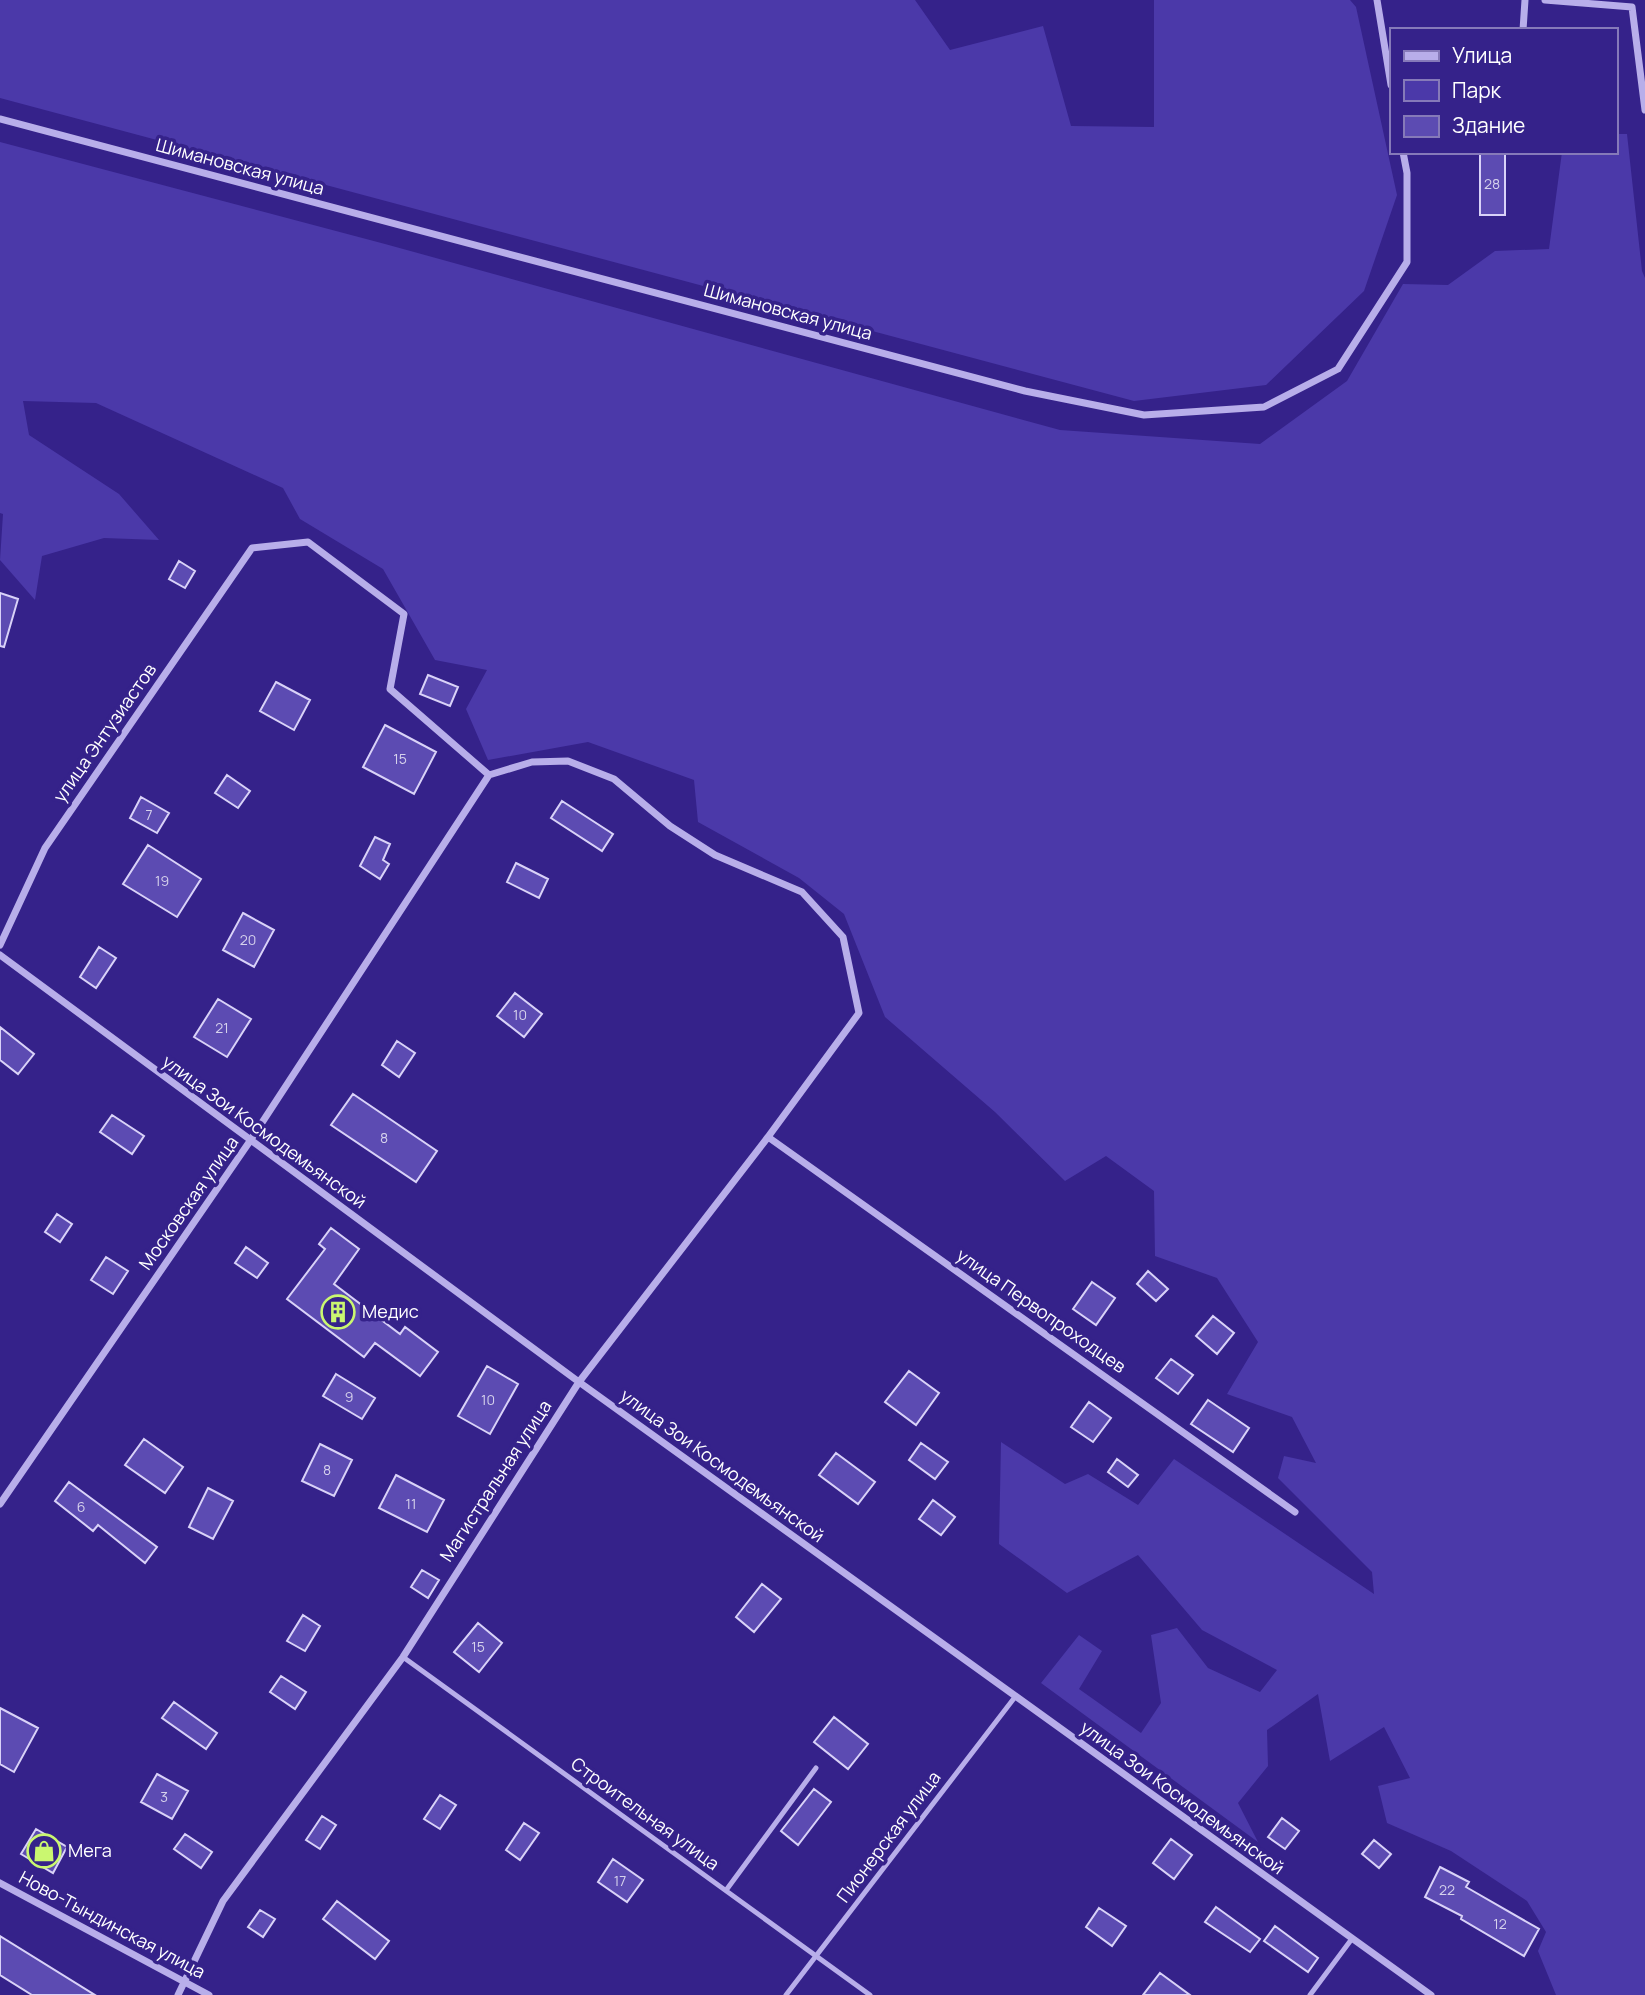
<svg xmlns="http://www.w3.org/2000/svg" width="1645" height="1995" font-family="Manrope,sans-serif">
<rect width="100%" height="100%" fill="#35228a"/>
<!-- green -->
<path fill="#4b39a9" d="M0,0H915L950,50L1043,26L1071,126L1154,127V0H1350L1356,7L1397,195L1364,291L1266,385L1134,401L0,98Z
M1615,134H1627L1642,271L1645,278V1995H1556L1538,1951L1546,1932L1527,1901L1451,1851L1387,1823L1378,1786L1410,1778L1384,1727L1330,1761L1318,1694L1267,1730L1268,1766L1238,1803L1258,1842L1041,1683L1079,1635L1102,1651L1079,1689L1141,1733L1161,1703L1151,1635L1177,1628L1208,1668L1260,1692L1277,1670L1202,1630L1138,1555L1067,1593L999,1544L1001,1442L1065,1484L1088,1474L1138,1505L1174,1459L1374,1594L1372,1572L1278,1478L1284,1456L1316,1463L1292,1417L1227,1394L1258,1342L1217,1278L1155,1256L1154,1191L1106,1156L1065,1181L995,1112L885,1017L844,914L799,878L698,822L694,780L588,742L488,760L466,709L487,670L435,660L383,569L300,519L283,488L96,403L23,401L29,435L119,494L159,540L104,538L42,556L35,600L0,560L3,514L0,513V142L385,244L1060,430L1260,444L1347,381L1403,284L1448,285L1495,251L1549,249L1562,152H1615Z"/>
<!-- building -->
<path fill="#5c4bb2" stroke="#d9d2f8" stroke-width="2" d="M1480,152H1505V215H1480Z
M179,561L195,571L185,588L169,579Z
M0,593L18,599L4,647L0,646Z
M428,675L458,687L450,706L420,694Z
M276,682L310,700L294,730L260,711Z
M385,725L436,752L414,794L363,767Z
M227,775L250,791L238,808L215,793Z
M141,797L169,813L157,833L130,818Z
M562,801L613,834L602,851L551,818Z
M375,837L390,844L383,860L389,864L380,879L360,866Z
M148,845L201,879L177,917L123,884Z
M516,863L548,879L539,898L507,882Z
M243,913L274,930L254,967L223,950Z
M99,947L116,958L96,988L80,977Z
M515,993L542,1014L524,1037L497,1016Z
M218,999L251,1019L227,1057L194,1037Z
M0,1027L34,1054L18,1074L0,1060Z
M397,1041L415,1053L399,1077L382,1065Z
M353,1094L437,1151L416,1182L331,1125Z
M112,1115L144,1136L132,1154L100,1132Z
M57,1214L72,1224L60,1242L45,1232Z
M331,1228L359,1249L334,1284L400,1334L405,1327L438,1352L420,1376L375,1343L364,1357L287,1299L325,1249L319,1244Z
M246,1247L268,1263L257,1278L235,1263Z
M106,1257L128,1271L113,1294L91,1280Z
M1148,1271L1168,1289L1156,1301L1137,1284Z
M1092,1282L1115,1298L1096,1325L1073,1309Z
M1213,1316L1234,1333L1217,1354L1196,1336Z
M1171,1359L1193,1375L1178,1394L1156,1378Z
M487,1366L518,1384L490,1434L458,1416Z
M909,1371L939,1393L916,1425L885,1402Z
M336,1374L375,1398L362,1419L323,1396Z
M1208,1400L1249,1428L1233,1452L1191,1424Z
M1089,1402L1111,1418L1093,1442L1071,1427Z
M144,1439L183,1467L165,1493L125,1465Z
M921,1443L948,1462L935,1479L909,1460Z
M320,1444L352,1460L334,1496L302,1481Z
M836,1453L875,1482L858,1504L819,1475Z
M1117,1459L1138,1475L1128,1487L1108,1472Z
M396,1475L444,1500L427,1532L379,1508Z
M69,1482L157,1547L145,1563L98,1525L93,1531L55,1501Z
M208,1488L233,1501L213,1539L189,1527Z
M933,1500L955,1517L941,1535L919,1519Z
M422,1570L439,1580L428,1598L411,1587Z
M762,1584L781,1599L754,1632L736,1617Z
M303,1615L320,1626L305,1651L287,1641Z
M478,1623L502,1643L479,1672L454,1652Z
M281,1676L306,1692L295,1709L270,1692Z
M174,1702L217,1733L206,1749L162,1718Z
M0,1708L38,1728L14,1772L0,1764Z
M834,1717L868,1744L848,1769L814,1742Z
M157,1774L188,1791L172,1819L141,1802Z
M814,1789L831,1802L798,1845L781,1831Z
M440,1795L456,1805L440,1829L424,1819Z
M322,1816L336,1825L320,1849L306,1840Z
M1282,1818L1299,1831L1285,1849L1268,1837Z
M524,1823L539,1833L520,1860L506,1850Z
M36,1829L67,1847L53,1873L21,1854Z
M185,1834L212,1852L201,1868L174,1849Z
M1171,1839L1192,1855L1174,1879L1153,1863Z
M1374,1840L1391,1854L1379,1868L1362,1854Z
M613,1859L643,1880L627,1902L598,1882Z
M1440,1867L1469,1882L1466,1887L1539,1929L1524,1956L1461,1919L1462,1916L1425,1897Z
M337,1901L389,1941L375,1959L323,1919Z
M1216,1907L1260,1939L1250,1952L1205,1922Z
M1099,1908L1126,1926L1112,1946L1086,1927Z
M260,1910L275,1919L263,1937L248,1927Z
M1275,1926L1318,1958L1308,1972L1264,1941Z
M0,1936L95,1995H32L0,1975Z
M1160,1973L1190,1995H1143Z"/>
<g fill="none" stroke-linecap="round" stroke-linejoin="round">
<!-- lane -->
<path stroke="#b8aeea" stroke-width="5" d="M403,1657L870,1995
M727,1889L816,1768
M786,1995L1015,1697
M1310,1995L1351,1940"/>
<!-- street -->
<path stroke="#b8aeea" stroke-width="7" d="M1377,0L1391,85
M1545,0L1632,7L1645,110
M1523,30L1525,0
M0,119L1025,391L1144,415L1264,407L1338,369L1407,262V173L1403,152
M0,945L45,848L252,548L308,542L404,614L390,689L489,775L532,762L568,761L614,779L670,826L715,855L802,892L843,937L859,1013L768,1137L579,1382L403,1657L223,1901L178,1995
M0,955L579,1382L1431,1995
M768,1137L1295,1512
M0,1504L250,1141L489,775
M0,1883L209,1995"/>
</g>
<!-- icons -->
<defs>
<symbol id="building-ring" viewBox="-11 -11 22 22"><circle r="9.5" fill="#35228a" stroke="#caf770" stroke-width="1.5"/><path d="M-4-6H4V6H1V3H-1V6H-4ZM-2.5-4.3h1.7v1.8h-1.7ZM.8-4.3h1.7v1.8H.8ZM-2.5-1h1.7V.8h-1.7ZM.8-1h1.7V.8H.8Z" fill="#caf770"/></symbol>
<symbol id="shop-ring" viewBox="-11 -11 22 22"><circle r="9.5" fill="#35228a" stroke="#caf770" stroke-width="1.5"/><path d="M-5-2.5h2.3a2.7 3.5 0 0 1 5.4 0H5L5.5 6h-11ZM-1.5-2.5h3a1.5 2.3 0 0 0-3 0Z" fill="#caf770"/></symbol>
</defs>
<g fill-rule="evenodd">
<use href="#building-ring" x="319" y="1293" width="38" height="38"/>
<use href="#shop-ring" x="25" y="1832" width="38" height="38"/>
</g>
<g text-anchor="middle" stroke-width="7" stroke-linejoin="round" paint-order="stroke">
<!-- number labels -->
<g font-size="14" fill="#d6d2ec">
<text x="1492" y="189">28</text>
<text x="400" y="764">15</text>
<text x="149" y="820">7</text>
<text x="162" y="886">19</text>
<text x="248" y="945">20</text>
<text x="520" y="1020">10</text>
<text x="222" y="1033">21</text>
<text x="384" y="1143">8</text>
<text x="349" y="1402">9</text>
<text x="488" y="1405">10</text>
<text x="327" y="1475">8</text>
<text x="411" y="1509">11</text>
<text x="81" y="1512">6</text>
<text x="478" y="1652">15</text>
<text x="164" y="1802">3</text>
<text x="620" y="1886">17</text>
<text x="1447" y="1895">22</text>
<text x="1500" y="1929">12</text>
</g>
<!-- street labels -->
<g font-size="18" fill="#fff" stroke="#35228a">
<text transform="translate(240 167) rotate(15)" y="6">Шимановская улица</text>
<text transform="translate(788 312) rotate(15)" y="6">Шимановская улица</text>
<text transform="translate(105 733) rotate(-55)" y="6">улица Энтузиастов</text>
<text transform="translate(264 1132) rotate(36)" y="6">улица Зои Космодемьянской</text>
<text transform="translate(189 1203) rotate(-55)" y="6">Московская улица</text>
<text transform="translate(1041 1311) rotate(35)" y="6">улица Первопроходцев</text>
<text transform="translate(722 1466) rotate(36)" y="6">улица Зои Космодемьянской</text>
<text transform="translate(496 1481) rotate(-57)" y="6">Магистральная улица</text>
<text transform="translate(1182 1798) rotate(36)" y="6">улица Зои Космодемьянской</text>
<text transform="translate(645 1814) rotate(36)" y="6">Строительная улица</text>
<text transform="translate(889 1837) rotate(-53)" y="6">Пионерская улица</text>
<text transform="translate(112 1925) rotate(28)" y="6">Ново-Тындинская улица</text>
</g>
<!-- poi labels -->
<g font-size="18" fill="#fff" stroke="#35228a" text-anchor="start">
<text x="362" y="1318">Медис</text>
<text x="68" y="1857">Мега</text>
</g>
</g>
<!-- legend -->
<rect x="1390" y="28" width="228" height="126" fill="#35228a" stroke="#867ab9" stroke-width="2"/>
<rect x="1404" y="51" width="35" height="10" fill="#b8aeea" stroke="#867ab9" stroke-width="2"/>
<text x="1452" y="63" font-size="21" fill="#ffffff">Улица</text>
<rect x="1404" y="80" width="35" height="21" fill="#4b39a9" stroke="#867ab9" stroke-width="2"/>
<text x="1452" y="98" font-size="21" fill="#ffffff">Парк</text>
<rect x="1404" y="116" width="35" height="21" fill="#5c4bb2" stroke="#867ab9" stroke-width="2"/>
<text x="1452" y="133" font-size="21" fill="#ffffff">Здание</text>
</svg>
